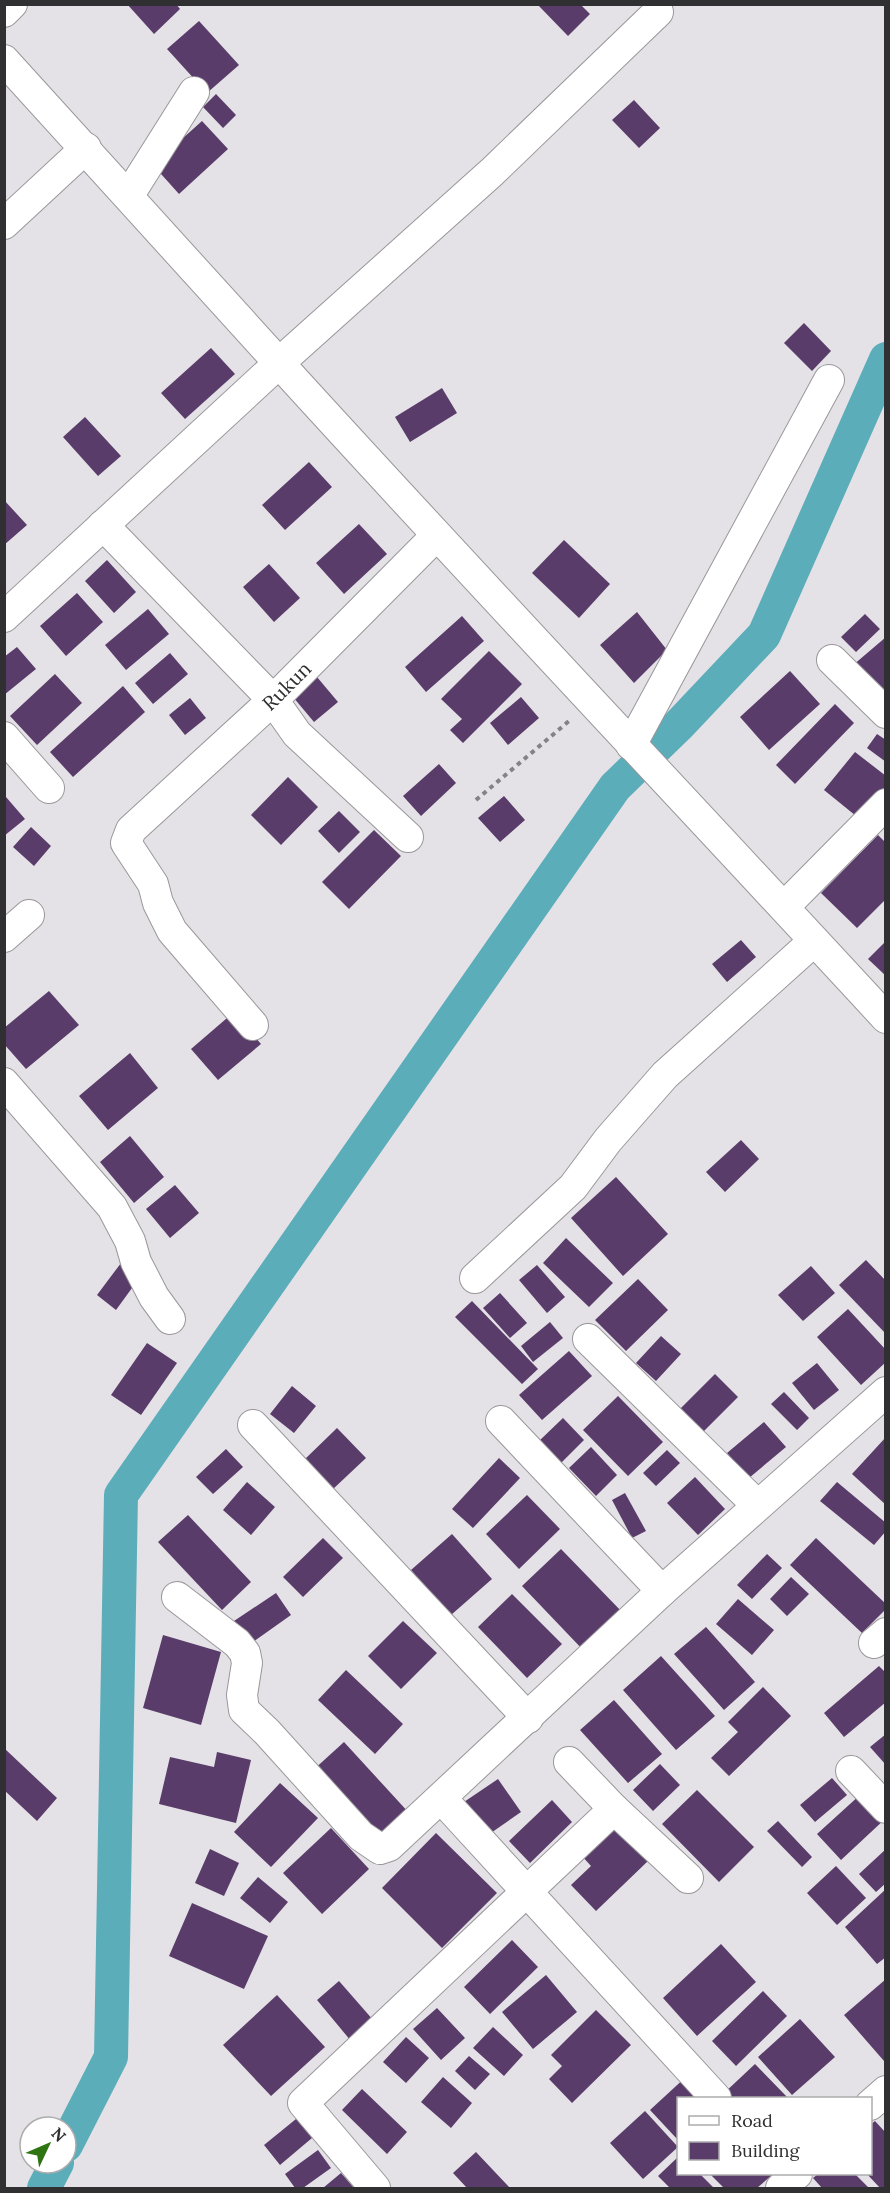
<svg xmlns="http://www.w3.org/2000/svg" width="890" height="2193" font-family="Lora,serif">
<rect width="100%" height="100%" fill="#e4e2e6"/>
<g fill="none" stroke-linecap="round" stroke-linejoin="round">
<!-- canal -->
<path stroke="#5badb9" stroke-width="34" d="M66,2145L111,2057L121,1495L615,787L679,725L764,635L886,359
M44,2188L57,2163"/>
</g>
<!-- building -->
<path fill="#593c6a" d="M127,4H176L180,9L154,34Z
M537,4H580L590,14L568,36Z
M199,21L239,65L207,93L167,49Z
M216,94L236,115L223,128L203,107Z
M634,100L660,128L639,148L612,120Z
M202,121L228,149L179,194L153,165Z
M804,323L831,351L812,371L784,343Z
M211,348L235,374L185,419L161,393Z
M442,388L457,413L410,442L395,417Z
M85,417L121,456L98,476L63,437Z
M309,462L332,487L285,530L262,505Z
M4,500L27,525L4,545Z
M359,524L387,554L344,594L316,563Z
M564,540L610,584L579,618L532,573Z
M107,560L136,592L114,613L85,581Z
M269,564L300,598L274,622L243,587Z
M77,593L103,622L66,656L40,626Z
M148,609L169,634L126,670L105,645Z
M637,612L667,650L634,683L600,645Z
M865,614L880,629L856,652L841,637Z
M462,616L484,641L426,692L405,667Z
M886,637V706L852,666Z
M17,647L36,669L4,695V657Z
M489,651L522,684L463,743L450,730L462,719L441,699Z
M170,653L188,674L153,704L135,683Z
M790,671L820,704L769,750L740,717Z
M55,674L82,703L37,745L10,716Z
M317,677L338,702L314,722L293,697Z
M123,686L145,712L73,777L50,752Z
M521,697L539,718L508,745L490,723Z
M190,698L206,718L185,735L169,715Z
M835,704L854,723L795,784L776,765Z
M877,734L886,740V762L867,748Z
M855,752L886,776V788L861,820L824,790Z
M439,764L456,783L421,816L403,796Z
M288,777L318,807L281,845L251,815Z
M504,796L525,820L500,842L478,818Z
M6,797L25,819L4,836V798Z
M339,811L360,832L339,853L318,831Z
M31,827L51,846L34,866L13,847Z
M374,830L401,856L349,909L322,882Z
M878,835L886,843V899L857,928L821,893Z
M741,940L756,957L727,982L712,964Z
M886,941V976L868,959Z
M49,991L79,1025L26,1069L4,1044V1028Z
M234,1012L261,1044L218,1080L191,1049Z
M130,1053L158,1088L108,1130L79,1096Z
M130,1136L164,1177L134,1203L100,1162Z
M741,1140L759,1159L725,1192L706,1172Z
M616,1177L668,1234L623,1276L571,1218Z
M175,1185L199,1213L170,1238L146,1209Z
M566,1238L613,1283L589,1307L543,1263Z
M866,1260L886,1281V1334L839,1285Z
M121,1263L140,1277L116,1310L97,1295Z
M537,1265L565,1297L547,1313L519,1280Z
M811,1266L835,1293L803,1321L778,1295Z
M638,1279L668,1310L626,1351L595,1320Z
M500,1293L527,1323L510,1338L483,1308Z
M472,1301L538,1369L522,1384L455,1317Z
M848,1309L886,1350V1362L861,1385L817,1337Z
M550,1322L563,1338L533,1362L521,1346Z
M661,1336L681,1354L656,1381L636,1363Z
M147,1343L177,1363L141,1415L111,1395Z
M569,1351L592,1376L542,1420L519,1395Z
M817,1363L839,1390L814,1410L792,1383Z
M715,1374L738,1397L700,1435L677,1412Z
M292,1386L316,1406L294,1433L270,1414Z
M784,1392L809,1418L797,1430L771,1404Z
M618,1396L663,1442L628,1476L583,1430Z
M563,1418L584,1440L560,1464L538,1442Z
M764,1422L786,1447L749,1478L727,1453Z
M337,1428L366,1458L332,1490L303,1461Z
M886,1437V1505L852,1474Z
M591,1447L617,1475L596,1496L569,1468Z
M226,1449L243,1467L213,1494L196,1477Z
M667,1450L680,1463L656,1486L643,1473Z
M499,1458L520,1478L473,1528L452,1509Z
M695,1477L725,1509L698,1535L667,1503Z
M247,1482L275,1507L251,1535L223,1510Z
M837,1482L886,1523V1531L874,1545L820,1501Z
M625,1493L646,1531L632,1538L612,1500Z
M527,1495L560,1529L519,1569L486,1534Z
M188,1515L251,1582L222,1610L158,1542Z
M452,1534L492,1579L451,1615L411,1570Z
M323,1538L343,1558L303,1597L283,1577Z
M816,1538L886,1604V1609L862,1633L790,1565Z
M561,1549L624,1614L585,1652L522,1586Z
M767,1554L782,1568L752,1599L737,1585Z
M791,1577L809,1594L787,1616L770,1599Z
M276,1593L291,1615L250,1644L234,1621Z
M512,1594L562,1644L527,1678L478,1627Z
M738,1599L774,1630L752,1655L716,1624Z
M403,1621L437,1653L401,1689L368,1656Z
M706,1627L755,1682L724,1710L674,1654Z
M163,1635L221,1652L201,1725L143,1708Z
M661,1656L715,1716L676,1750L623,1690Z
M879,1666L886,1673V1702L844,1737L824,1713Z
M346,1670L403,1724L375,1754L318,1700Z
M763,1687L791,1716L729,1776L711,1758L738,1732L728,1722Z
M614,1700L662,1754L628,1783L580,1730Z
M886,1734V1765L870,1747Z
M344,1742L410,1814L378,1844L311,1772Z
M4,1748L57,1798L37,1821L4,1790Z
M217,1752L251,1760L236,1823L159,1804L170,1757L214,1767Z
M660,1764L680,1785L653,1811L633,1790Z
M832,1778L847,1795L815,1822L800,1805Z
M498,1779L521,1812L485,1837L461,1804Z
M280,1783L318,1818L271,1867L234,1832Z
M697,1790L754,1847L719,1882L662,1824Z
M861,1794L885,1819L841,1860L817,1834Z
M552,1800L572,1822L530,1863L509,1841Z
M778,1821L812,1857L802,1867L767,1831Z
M613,1824L648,1861L596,1911L571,1885L591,1866L581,1855Z
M331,1828L369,1869L322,1914L283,1873Z
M436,1833L497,1893L442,1948L382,1888Z
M210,1849L239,1863L224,1896L195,1883Z
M886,1849V1883L876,1892L859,1874Z
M836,1866L866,1898L837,1925L807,1893Z
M258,1877L288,1902L270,1923L240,1898Z
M886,1889V1957L877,1964L845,1927Z
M192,1903L268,1936L244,1989L169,1956Z
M512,1940L538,1967L490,2014L464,1987Z
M721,1944L756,1982L697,2036L663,1998Z
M546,1975L577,2012L533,2049L502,2012Z
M886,1979V2060L884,2061L844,2015Z
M339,1981L374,2021L351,2041L317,2000Z
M763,1991L787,2016L736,2066L712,2041Z
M277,1995L325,2047L271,2096L223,2045Z
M437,2008L465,2038L441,2060L413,2029Z
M596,2010L631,2045L572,2103L549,2079L562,2066L551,2055Z
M800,2019L835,2057L792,2095L758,2057Z
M493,2027L523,2055L504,2076L473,2048Z
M406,2037L429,2058L406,2083L383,2062Z
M469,2056L490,2074L475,2090L455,2071Z
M755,2064L788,2098H726L722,2095Z
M688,2075L709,2098H678V2140L650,2110Z
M443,2077L472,2103L451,2128L421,2102Z
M362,2089L407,2132L387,2154L342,2110Z
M645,2111L678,2147L643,2179L610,2143Z
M296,2119L312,2138L280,2165L264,2145Z
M875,2121L886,2133V2188H880L867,2174H870V2125Z
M318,2150L331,2168L303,2188H295L285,2174Z
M476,2152L510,2188H467L453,2173Z
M678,2157V2174H700L714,2188H670L658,2176Z
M341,2173L354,2188H323Z
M710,2174H773L757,2188H724Z
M818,2174H855L869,2188H822L813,2178Z"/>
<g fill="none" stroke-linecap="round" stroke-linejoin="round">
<defs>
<g id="minor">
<path d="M4,12L12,4"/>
<path d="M4,60L279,363L492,172L658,12"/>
<path d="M129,195L194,92"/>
<path d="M4,224L86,148"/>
<path d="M103,525L273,700L297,734L408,837"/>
<path d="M4,617L279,363C479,583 684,799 886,1018"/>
<path d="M832,660L886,713"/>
<path d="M4,737L49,788"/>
<path d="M631,745L829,380"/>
<path d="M784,907L886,804"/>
<path d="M4,937L29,915"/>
<path id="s1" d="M253,1025L172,931L158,903L153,884L126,843L131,830L273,700L436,536"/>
<path d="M4,1083L112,1207L130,1241L136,1262L154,1297L170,1319"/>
<path d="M475,1278L573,1187L608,1140L665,1075L814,941"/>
<path d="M588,1339L757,1505"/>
<path d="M501,1421L662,1591"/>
<path d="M253,1425L528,1718"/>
<path d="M177,1597L237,1643L245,1653L247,1663L242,1695L244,1710L267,1732L361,1836L380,1849L389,1846L662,1591L886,1392"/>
<path d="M874,1643L886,1633"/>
<path d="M569,1762L614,1809L688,1878"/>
<path d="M851,1771L886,1808"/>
<path d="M441,1798L716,2098"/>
<path d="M870,2105L886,2091"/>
<path d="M375,2188L303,2103L614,1809"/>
<path d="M781,2188L797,2174"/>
</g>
</defs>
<!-- minor casing -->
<use href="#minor" stroke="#9a979b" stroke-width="32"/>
<!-- path -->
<path stroke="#848285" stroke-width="4" stroke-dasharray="4.5 4.5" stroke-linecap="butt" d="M476,800L569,721"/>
<!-- minor -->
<use href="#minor" stroke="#fff" stroke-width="30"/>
</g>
<g text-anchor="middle" stroke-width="6" stroke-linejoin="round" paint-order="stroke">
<!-- street labels -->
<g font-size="20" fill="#302f31" stroke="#fff">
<text dy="7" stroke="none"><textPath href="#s1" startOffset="450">Rukun</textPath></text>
</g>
</g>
<!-- border -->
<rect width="890" height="2193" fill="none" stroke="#302f31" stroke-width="12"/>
<!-- legend -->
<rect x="677" y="2097" width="195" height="78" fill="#ffffff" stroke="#acacad" stroke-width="1.5"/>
<rect x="689" y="2116" width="30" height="9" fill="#ffffff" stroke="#acacad" stroke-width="1.5"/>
<text x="731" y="2127" font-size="18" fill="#302f31">Road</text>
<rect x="689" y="2142" width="30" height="18" fill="#593c6a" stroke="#acacad" stroke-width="1.5"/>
<text x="731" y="2157" font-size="18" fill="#302f31">Building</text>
<!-- north arrow -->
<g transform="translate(48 2145) rotate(46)"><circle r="28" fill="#ffffff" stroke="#acacad" stroke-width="1.5"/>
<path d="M0-4.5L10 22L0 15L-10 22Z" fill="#2f7413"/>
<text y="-9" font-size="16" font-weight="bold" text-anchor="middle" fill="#302f31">N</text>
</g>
</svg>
